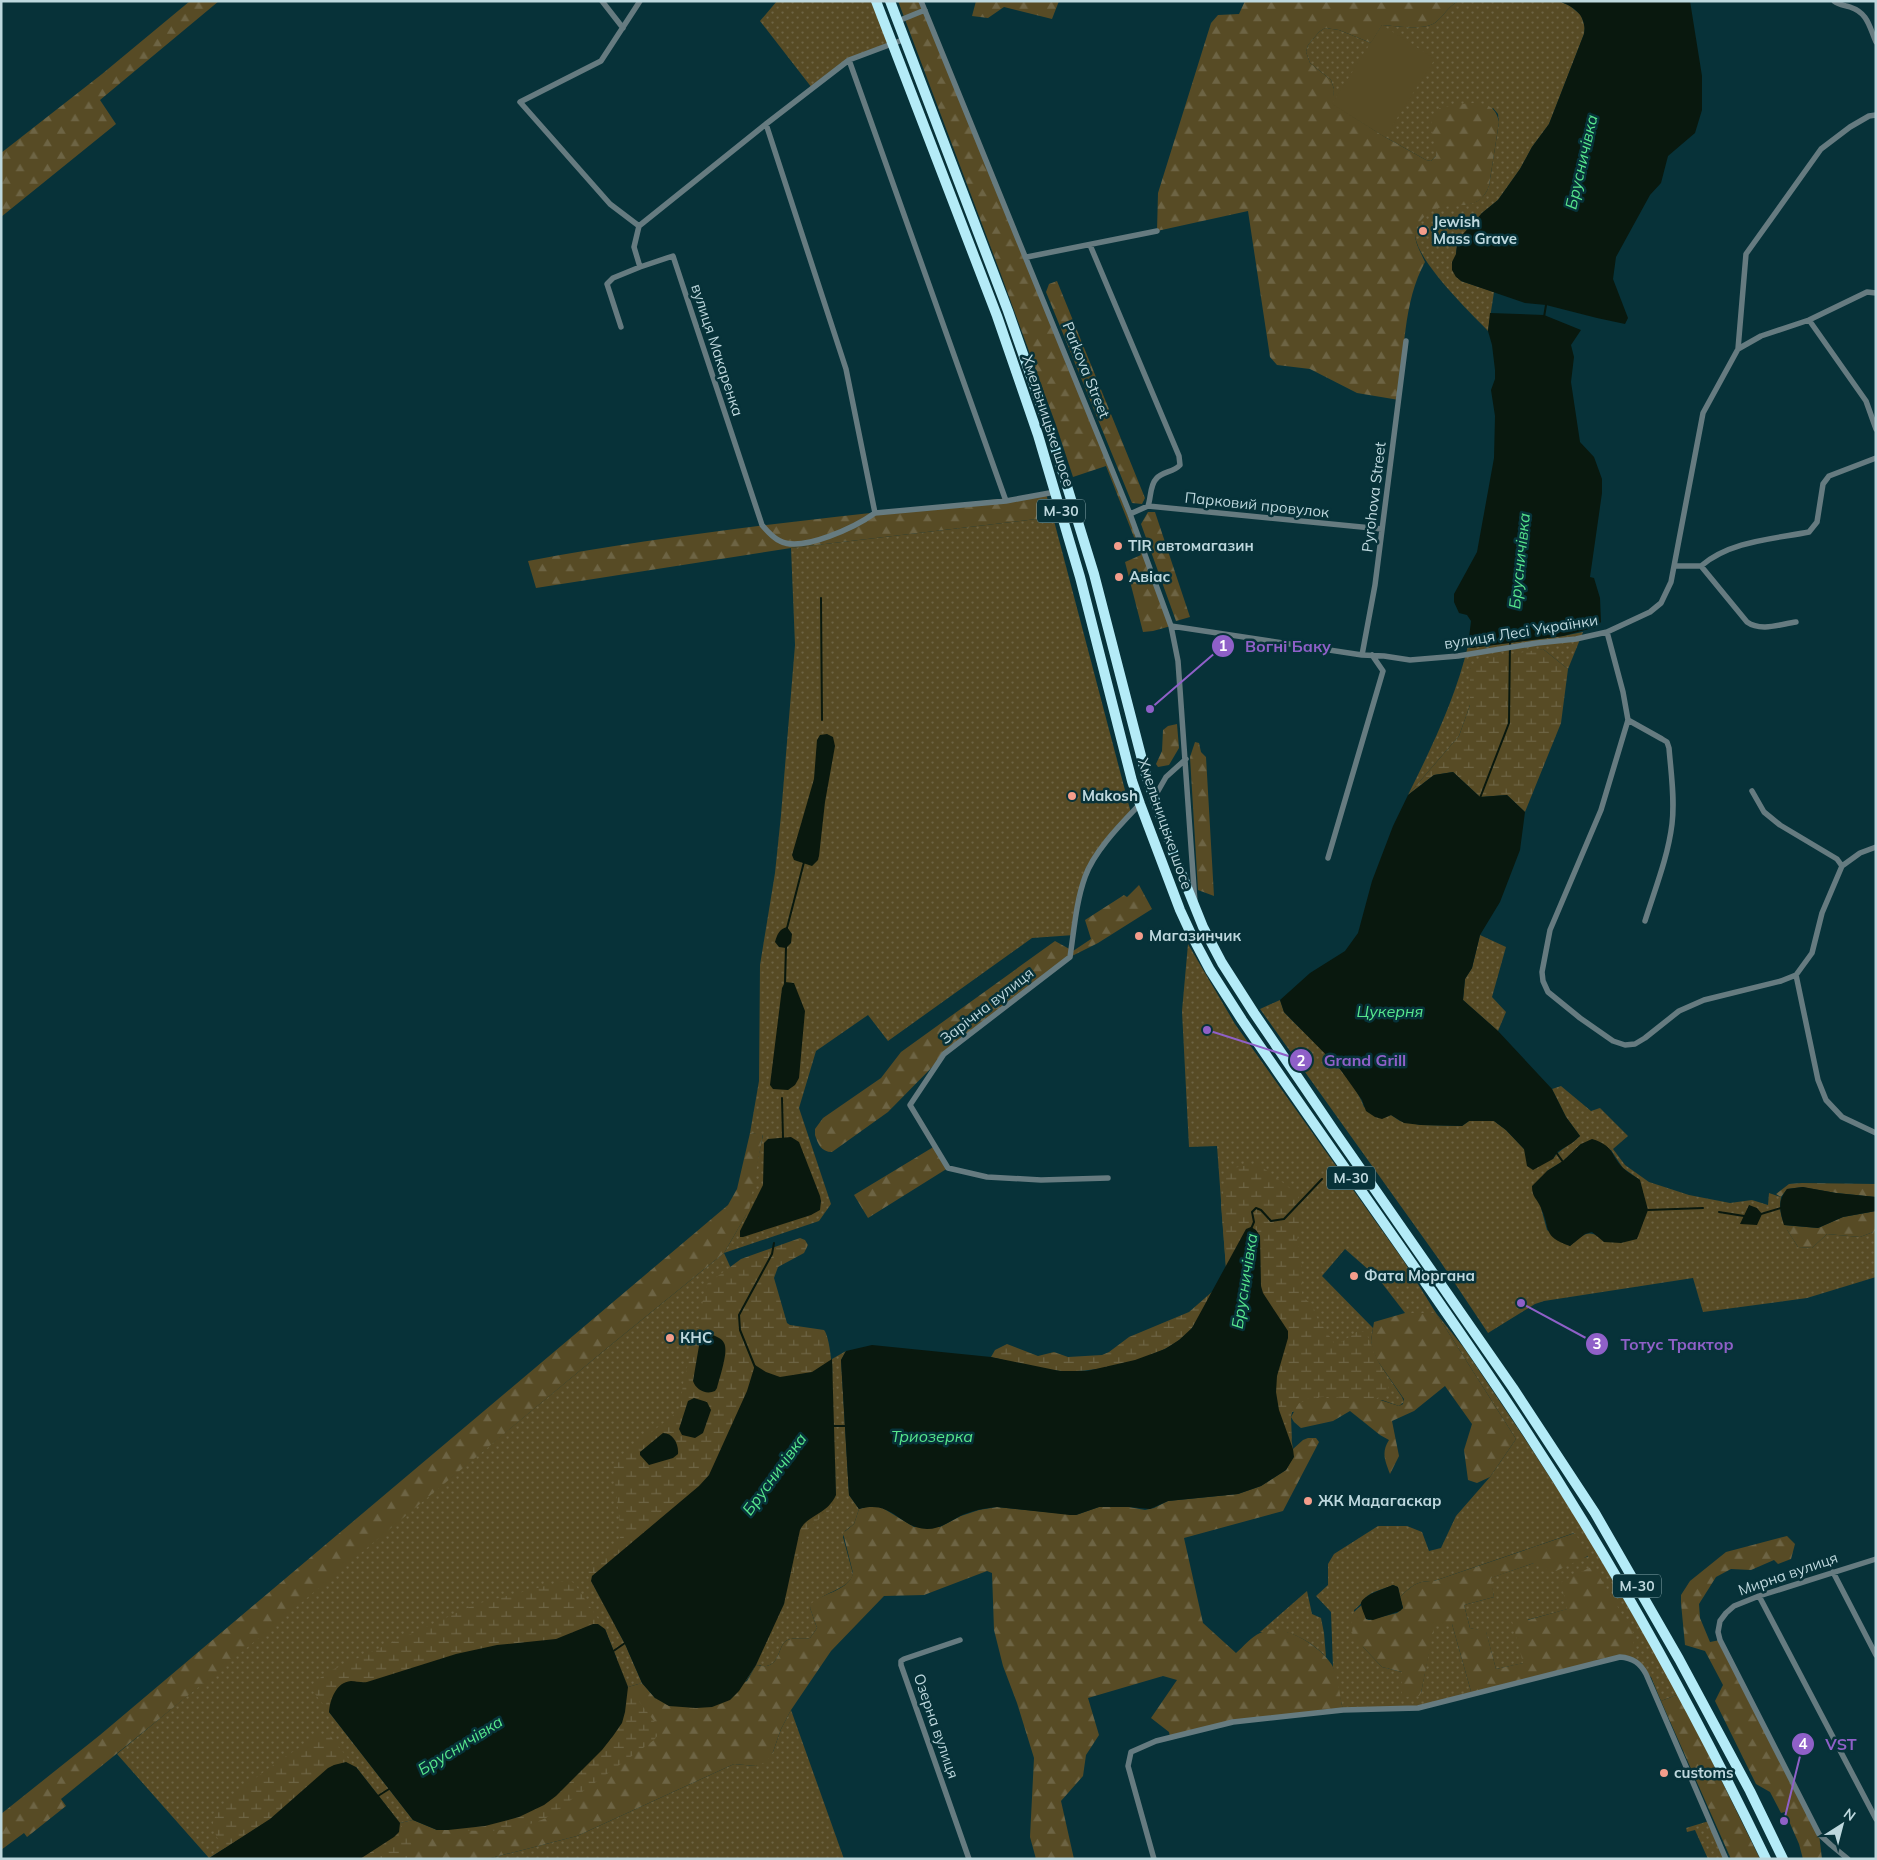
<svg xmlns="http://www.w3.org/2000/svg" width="1877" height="1860" font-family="Mulish,sans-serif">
<defs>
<pattern id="grass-dots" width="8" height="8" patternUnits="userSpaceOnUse" patternTransform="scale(1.25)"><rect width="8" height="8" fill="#574b25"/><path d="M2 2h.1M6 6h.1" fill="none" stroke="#6d6444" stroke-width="1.8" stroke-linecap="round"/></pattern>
<pattern id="forest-firs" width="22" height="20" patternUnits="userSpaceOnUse" patternTransform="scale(1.25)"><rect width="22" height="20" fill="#574b25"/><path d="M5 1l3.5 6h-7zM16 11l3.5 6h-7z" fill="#6d6444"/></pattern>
<pattern id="wetland-marsh" width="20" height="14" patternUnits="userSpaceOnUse" patternTransform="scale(1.25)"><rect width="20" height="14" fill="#574b25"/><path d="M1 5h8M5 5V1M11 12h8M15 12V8" fill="none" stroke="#6d6444"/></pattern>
</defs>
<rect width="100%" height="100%" fill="#073239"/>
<!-- grass -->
<path fill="url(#grass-dots)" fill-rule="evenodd" d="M777,1H872L889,45L849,60L812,88L760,21Z
M1459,1H1559L1570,6L1581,15L1585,27L1584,34L1549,124L1532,147L1520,169L1498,200L1482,213L1457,245L1456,254L1461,281L1494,292L1488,331C1469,311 1415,260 1415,233C1415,227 1417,224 1421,220C1426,214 1431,208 1439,206C1459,202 1480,211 1489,186L1499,122L1498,114L1493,108L1437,151L1436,156L1431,161L1426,160L1385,137L1332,104L1334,89L1331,80L1310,63L1306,52L1308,45L1319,32L1325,28L1339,30L1371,43L1382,25C1396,26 1425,31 1436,22C1445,15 1448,6 1459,1Z
M1053,517L1131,813L1096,855L1084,878L1074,935L1032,938L888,1041L868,1015L816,1051L799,1108L831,1204L819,1221L724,1253L780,1377L591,1581L625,1644L642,1683L628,1687L605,1629L329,1712L413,1820L400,1823L356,1767L209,1858L117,1754L612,1344L724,1253L746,1215L763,1135L750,1133L759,1081L760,965L775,873L781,815L795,645L791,548Z
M1583,632L1568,669L1543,649L1470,669V705L1459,736L1408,795C1432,747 1455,699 1468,646L1471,648L1563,636Z
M1480,935L1506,947L1492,997L1506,1012L1498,1031L1463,1000L1465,979L1472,968Z
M1188,944L1235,1024L1403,1260L1436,1313L1464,1348L1523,1436L1579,1522L1679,1694L1661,1701L1651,1677L1646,1674L1643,1667L1620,1657L1568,1609L1527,1620L1524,1663L1496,1669L1486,1632L1470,1628L1464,1605L1494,1597L1490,1578L1534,1563L1588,1557L1574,1533L1434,1581C1416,1581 1413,1585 1400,1597L1398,1587L1393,1585C1384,1589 1372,1591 1365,1598C1360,1603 1362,1604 1354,1610L1363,1647L1382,1667L1402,1672L1421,1693L1434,1624H1452L1472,1695L1418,1708L1343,1710L1333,1667L1331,1612L1316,1596L1328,1585V1564L1334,1554L1378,1526H1407L1422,1532L1429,1551L1441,1548L1456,1516L1490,1477L1516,1439L1436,1313H1405L1378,1278L1345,1249L1322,1276L1373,1328L1371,1341L1377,1360L1402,1397L1404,1402L1399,1406L1382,1400L1292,1412L1291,1417L1292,1442L1243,1237L1226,1268L1217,1146L1189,1147L1182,1011Z
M1280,1000L1284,1012C1308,1038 1353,1074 1364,1107L1383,1118L1391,1115L1400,1121L1421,1125L1462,1126L1469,1121H1494L1506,1130L1524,1149L1553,1159C1559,1149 1571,1145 1580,1136L1566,1117L1552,1089L1561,1086L1591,1111L1600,1108L1628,1136L1613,1149L1625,1165L1649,1182L1689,1195L1730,1203L1752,1200L1768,1205L1769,1193L1781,1197C1777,1218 1787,1229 1798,1247L1812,1248L1827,1234L1860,1237L1876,1231V1277L1807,1298L1703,1312L1693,1278L1544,1301L1535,1304L1488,1333L1440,1261L1260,1009ZM1581,1144L1611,1150L1623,1168L1640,1180L1597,1236C1586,1229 1579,1239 1570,1246L1547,1230L1541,1208L1547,1171L1563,1161Z
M846,1351L841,1360L849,1495L859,1509L854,1524L845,1531L843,1537L853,1574C850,1590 821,1591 810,1608L817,1628L810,1638C803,1639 791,1637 786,1641C777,1646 781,1672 756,1665L784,1604L800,1530L836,1495L832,1359Z
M1307,1591L1312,1614L1321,1618L1324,1633L1326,1657C1316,1645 1293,1631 1277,1631C1271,1631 1266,1632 1260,1632Z
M791,1710L844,1859H487L577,1836L734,1764L756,1766L773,1752L781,1729Z
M1709,1821L1726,1859H1708L1695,1830L1687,1832L1686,1828Z"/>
<!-- forest -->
<path fill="url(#forest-firs)" d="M190,1H219L100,100L116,124L1,217V153L102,74Z
M898,1H921L1027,257L1171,626L1153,631L1143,632L1125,562L1141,555L1106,466L1073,477L1056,425L1000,272Z
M976,1H1059L1052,19L1004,7L988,18L972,16Z
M1245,1H1459C1448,6 1445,15 1436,22C1425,31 1396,26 1382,25L1371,43L1339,30L1325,28L1319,32L1308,45L1306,52L1310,63L1331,80L1334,89L1333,104L1385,137L1426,160L1431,161L1436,156C1438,140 1422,118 1440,108C1461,105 1494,93 1499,122L1489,186C1477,219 1446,194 1424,217C1408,233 1417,244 1425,262C1403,302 1404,355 1399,400L1357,393L1310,369L1277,365L1270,357L1248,211L1157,231L1158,193L1211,23L1218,15L1239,14Z
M1057,281L1145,498L1142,504L1132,503L1046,292L1049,284Z
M1046,494L1053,517L791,548L536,588L528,561C699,529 873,513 1046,494Z
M1148,512H1155L1190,617L1176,621L1141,524Z
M1177,724L1179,748L1169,765L1158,767L1156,764L1162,751L1163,730L1168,726Z
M1195,742L1199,743L1201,752L1206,757L1214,896L1198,890L1190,757Z
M1139,885L1152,909L1098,943L1070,957L945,1054L888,1112L832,1152C821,1152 818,1144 815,1135V1129L823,1118L881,1078L901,1052L1055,941L1073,951L1091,939L1085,920L1124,895L1127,897Z
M750,1133L763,1134L749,1210L724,1253L612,1344L260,1637L61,1799L66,1806L27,1837L24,1833L1,1850V1814L100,1735L728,1205L737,1189Z
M935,1146L948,1168L868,1218L854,1195Z
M1802,1183L1876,1184V1197L1836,1193L1802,1187L1787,1189L1781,1197L1776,1194L1789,1184Z
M1876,1211V1231L1860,1237L1827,1234L1812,1248L1798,1247L1784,1225L1818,1228L1843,1217Z
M1405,1313H1436L1516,1439L1490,1477L1477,1483L1468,1480L1464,1450L1472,1424L1445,1386L1414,1411L1392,1421L1399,1456L1390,1474C1385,1460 1381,1453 1389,1440L1380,1435L1350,1411L1333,1421L1301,1428L1294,1422L1291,1417L1299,1403L1314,1398H1374L1399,1406L1403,1404L1404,1399L1377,1360L1373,1350L1371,1341L1374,1322Z
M1308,1438H1316L1319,1442L1283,1511L1184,1538L1203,1623L1236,1653C1243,1647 1251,1637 1260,1633C1282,1621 1320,1646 1332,1665C1338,1675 1340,1697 1343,1710L1233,1722L1170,1737L1169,1732L1151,1718L1177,1680L1163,1676L1088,1698L1099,1735L1086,1755L1083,1776L1061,1801L1074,1859H1036L1030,1837L1034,1758L1017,1703L1003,1666L994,1630L992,1573L987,1571L924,1595L884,1596L831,1651L791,1710L781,1729L773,1752L766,1762L756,1766L734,1764L577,1836L487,1859H360L401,1827L400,1823L413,1820L437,1830H448L628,1687L642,1683L655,1698L670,1706L696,1708L747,1681L756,1665C781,1672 777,1646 786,1641C791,1637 803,1639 810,1638L817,1628L810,1608L812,1603C823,1593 850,1590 853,1573L843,1533L854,1524L859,1509L868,1506L881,1507L914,1527H940L961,1516L979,1510L997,1507L1076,1515L1099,1507H1129L1145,1510L1154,1508L1168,1501L1238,1494L1261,1486L1286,1470L1293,1457V1449L1303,1440Z
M1575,1533L1588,1556L1554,1572L1534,1563L1491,1578L1494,1597L1464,1605L1470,1628L1486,1631L1496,1669L1523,1663L1512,1621L1523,1618L1528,1620L1567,1609L1561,1582L1593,1566L1634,1634C1635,1647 1631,1651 1620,1657L1472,1695L1452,1624H1435L1421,1693L1419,1696L1402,1697V1672L1382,1667L1363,1647L1354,1641C1352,1624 1346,1616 1362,1605L1366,1619L1369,1620L1397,1613L1403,1608L1400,1597C1413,1585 1416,1581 1434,1581Z
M1787,1536L1795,1544L1791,1559L1778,1564L1774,1560L1751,1570L1731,1569L1716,1577L1699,1604L1700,1618L1710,1642L1720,1640L1819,1834L1822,1859H1803L1799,1844L1785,1812L1781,1813L1770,1792L1756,1784L1715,1701L1723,1685L1705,1651L1685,1645L1681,1603V1595L1690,1581L1726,1552Z
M1679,1694L1760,1859H1731L1661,1701Z"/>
<!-- wetland -->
<path fill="url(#wetland-marsh)" d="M1543,649L1568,669L1561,723L1525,812L1507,795L1480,797L1453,772L1434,775L1408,795L1459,736L1470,705V669L1480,659Z
M1254,1164L1262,1167L1298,1194L1300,1221L1297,1241L1301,1254L1302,1297L1313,1305L1316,1316L1334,1343H1340L1358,1331L1365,1332C1371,1340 1371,1348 1376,1357C1381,1369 1393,1380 1387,1394C1365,1410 1301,1380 1291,1415C1288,1428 1293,1444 1294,1457L1226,1268L1221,1205L1226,1177L1233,1168Z
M800,1238L805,1240L808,1245L804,1253L778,1267L774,1278L787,1323L790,1325L824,1330C836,1343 836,1469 836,1495C833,1520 812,1516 805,1535C795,1557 793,1582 784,1604C775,1629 750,1684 730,1699C721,1706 709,1707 698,1708C682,1709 667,1708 655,1698L706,1692L615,1626L586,1572C595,1557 617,1553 621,1534L613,1465L622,1455L680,1410L683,1384L707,1284L741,1259Z
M1213,1291C1206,1303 1200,1317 1192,1328C1169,1358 1099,1373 1062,1371C1039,1370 1013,1362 991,1357L995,1350L1007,1344L1038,1356L1054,1352L1068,1357L1102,1355L1109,1352L1129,1337L1189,1312Z
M568,1580L574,1583L605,1629L598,1624H593L556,1639L367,1682L352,1681L330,1700L329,1712L312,1690L314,1682L332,1670L476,1604Z
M617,1658L628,1687L657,1725L658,1735L654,1740L546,1818C509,1834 486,1831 448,1830L523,1811Z
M326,1734L331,1737L400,1823L414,1849L411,1855L406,1859H323L270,1819L223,1849C220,1842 213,1832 213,1824C214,1800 297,1750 318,1735Z"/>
<!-- garden -->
<path fill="#574b25" d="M1382,25L1435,59L1385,137L1332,104Z"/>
<!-- water -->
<path fill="#09180e" d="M1559,1H1690L1702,76V110L1695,133L1668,156L1661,183L1650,195L1616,257L1613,279L1628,318L1625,324L1597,318L1546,305L1525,303L1461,281L1456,277L1452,270V262L1456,254L1457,245L1463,234L1482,213L1498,200L1520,169L1532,147L1549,124L1584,34C1587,16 1575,7 1559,1Z
M1490,313L1544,315L1581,330L1571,345L1574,357L1571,382L1580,442L1594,457L1602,479V493L1590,577L1594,578L1600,598L1601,622L1596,627L1563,636L1471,648L1468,646L1471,621L1467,615L1459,613L1454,602V594L1477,552L1494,458L1495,416L1491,390L1495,379V370L1492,345L1488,331Z
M827,734L833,737L835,746L825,802L819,856L818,860L812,866L794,860L792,855L814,779L817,740L820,735Z
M1453,772L1480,797L1507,795L1525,812L1520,850L1500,902L1480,935L1472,968L1465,979L1463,1000L1498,1031L1552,1089L1566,1117L1580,1136L1572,1143L1557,1152L1553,1159L1533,1170L1527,1166L1524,1149L1506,1130L1494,1121H1469L1462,1126L1421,1125L1404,1123L1391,1115L1382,1119L1375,1117L1366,1111L1362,1100L1340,1069L1284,1012L1280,1000L1310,973L1345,951L1358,933L1372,881L1393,826L1408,795L1434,775Z
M787,927L792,934L791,943L786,948L779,947L775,942C777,935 779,929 787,927Z
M785,982L794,983L805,1011L799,1078L795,1085L788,1090L773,1089L770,1085L782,988Z
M791,1137L799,1142L820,1196L821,1201L820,1210L811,1215L743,1237H740V1231L763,1185L764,1143L768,1139Z
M1592,1139C1615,1146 1610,1155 1623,1168C1628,1173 1635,1176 1640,1180L1648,1210L1637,1239L1621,1243L1604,1242L1592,1232L1585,1234L1570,1246C1542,1236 1551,1230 1541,1208C1537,1198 1532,1198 1532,1186L1547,1171L1563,1161L1581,1144Z
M1803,1187L1836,1193L1876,1197V1211L1843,1217L1818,1228L1784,1225C1780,1210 1777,1202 1787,1189Z
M1749,1205L1757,1208L1762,1214L1757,1225L1740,1224Z
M1251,1227L1256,1230L1260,1236L1261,1286L1263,1293L1288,1331V1338L1277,1376L1276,1392L1279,1410L1293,1449L1294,1457L1286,1470L1261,1486L1238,1494L1168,1501L1150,1509L1129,1507H1099L1076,1515H1070L997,1507C984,1508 971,1511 960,1516C949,1522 940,1529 927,1529C899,1528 893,1499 859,1509L849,1495L841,1360L846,1351L872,1345L991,1357L1060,1371H1087L1135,1360L1165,1349L1179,1340L1192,1328L1246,1229Z
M710,1334C715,1336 722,1338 724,1343C729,1351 719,1379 717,1388L715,1391C706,1395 696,1390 693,1381L700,1340L703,1337Z
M832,1359L836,1495C827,1515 807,1515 800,1530L784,1604L756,1665L739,1691L730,1700L712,1707L696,1708L669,1706L655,1698L642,1683L625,1644L591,1581L592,1576L699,1486L709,1475L747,1391L755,1365L766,1372L780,1377L812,1372Z
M694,1398L707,1402L711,1410L703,1433L695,1438L682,1435L679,1429L688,1401Z
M663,1433C673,1433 679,1444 678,1454L673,1458L649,1465L640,1455V1452Z
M1393,1585L1398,1587L1403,1608L1400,1611L1373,1620L1366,1619C1365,1615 1361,1608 1361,1603C1363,1595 1386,1588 1393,1585Z
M593,1624H598L605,1629L628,1687L625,1712L622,1723L613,1736L602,1750L556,1796L544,1805L519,1817L485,1826L448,1830H437L413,1820L329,1712C330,1700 336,1682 351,1681C356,1681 362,1683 367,1682L456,1654L497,1645L556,1639Z
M346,1762L356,1767L400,1823L399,1832L394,1837L360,1859H208L270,1819L328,1768L334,1765Z"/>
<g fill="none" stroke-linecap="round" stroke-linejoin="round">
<!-- stream -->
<path stroke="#09180e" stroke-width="2" d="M1544,317L1546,305
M821,598L822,720
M1480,798L1509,723L1510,640
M787,928L804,862
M785,983L786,947
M782,1098L783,1138
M1556,1152L1563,1162
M1648,1210L1703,1208
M1719,1212L1744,1216
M1761,1214L1781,1208
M1251,1229L1254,1222L1252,1212L1256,1208L1261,1210L1271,1221L1284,1219L1322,1179
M755,1367L740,1330L739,1315L772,1254L774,1243
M834,1426H847
M612,1652L625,1643
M378,1796L389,1789"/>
<!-- street -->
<path stroke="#667b80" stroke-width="5.5" d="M602,1L623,28
M921,1L1130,514L1171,626L1178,661L1195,903
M1834,1C1839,5 1844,5 1850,7C1868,13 1869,26 1876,42
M898,21L925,10
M849,60L1006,501
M766,124L846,369L875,513
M639,226L634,247L640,267L673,256L762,525C767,531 773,538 780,541C802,553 857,526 875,513L1006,501L1055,492
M639,226L610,204L520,102L601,61L640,1
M639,226L766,124L849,60L905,39
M1090,245L1179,456L1180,465C1173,473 1162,471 1156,479C1150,485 1151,498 1148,506
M1027,257L1157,231
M1809,320L1866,401L1876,429
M621,327L607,284L613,278L640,267
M1738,349L1746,254L1821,149L1850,127L1869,116L1876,115
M1130,514L1148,506L1382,529
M1675,566H1701C1730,541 1773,539 1809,532L1817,522L1823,484L1829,476L1876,458
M1701,566L1747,622C1761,632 1781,624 1796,622
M1171,626L1362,655L1384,656L1410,660L1458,656L1537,643L1576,639L1607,632L1650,612L1661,603L1671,582L1703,413L1738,349L1761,336L1809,320L1867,292L1876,293
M1607,632L1623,692L1628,720L1601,810L1550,930L1542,972L1543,981L1548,992L1580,1018L1613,1041L1625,1045L1635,1044L1645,1038L1679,1011L1704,1000L1781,981L1796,975
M1362,655L1375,585L1406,341
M1628,720L1662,739L1667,742L1669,748C1671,773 1675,799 1672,824C1668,857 1655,889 1645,921
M1752,791L1764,812L1780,825L1837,859L1842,866
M1154,798L1166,777L1186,759
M1328,858L1383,671L1372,655
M1796,975L1818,1080L1826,1100L1842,1117L1876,1133
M1796,975L1812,953L1822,913L1842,866L1860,853L1876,847
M1108,1178L1041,1180L987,1177L948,1168L910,1105L944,1054L1070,957C1074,931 1076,902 1085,877C1094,851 1121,824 1140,804
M1833,1572L1876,1655
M1759,1596L1876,1819
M960,1640L904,1659L901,1661V1665L969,1859
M1154,1859L1128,1766L1131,1752L1156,1741L1233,1722L1343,1710L1418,1708L1620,1657C1633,1658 1640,1663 1646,1674L1726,1859
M1848,1859L1831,1845L1819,1834L1720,1640L1718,1632L1720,1621L1726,1613L1734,1606L1759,1596L1876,1559"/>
<!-- highway -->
<path stroke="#b4ebf7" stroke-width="10" d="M876,1L997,316L1038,435L1080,577L1132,781L1140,804L1180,910L1192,936L1210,970L1242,1020C1328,1146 1418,1269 1503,1396C1602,1543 1689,1699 1766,1859
M890,1L1008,311L1050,431L1094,574L1146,775L1174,855L1203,927L1222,963L1254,1013L1335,1132L1513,1388L1595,1513L1679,1659L1750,1791L1783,1859"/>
</g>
<!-- markers -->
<g fill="#f49d8b" stroke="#073239" stroke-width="2">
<circle cx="1423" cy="231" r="5"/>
<circle cx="1118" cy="546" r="5"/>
<circle cx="1119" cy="577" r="5"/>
<circle cx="1072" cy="796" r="5"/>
<circle cx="1139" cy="936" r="5"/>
<circle cx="1354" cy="1276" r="5"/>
<circle cx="670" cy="1338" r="5"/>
<circle cx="1308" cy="1501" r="5"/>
<circle cx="1664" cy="1773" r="5"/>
</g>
<g text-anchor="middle" stroke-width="5" stroke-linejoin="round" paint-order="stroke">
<!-- shield labels -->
<g fill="#073239" stroke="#87a6ac" stroke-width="1">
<rect x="1037" y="499.5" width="48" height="23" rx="4"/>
<rect x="1327" y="1166.5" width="48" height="23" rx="4"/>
<rect x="1613" y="1574.5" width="48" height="23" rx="4"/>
</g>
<g font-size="14" font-weight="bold" fill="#bed8de">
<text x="1061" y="516">М-30</text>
<text x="1351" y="1183">М-30</text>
<text x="1637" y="1591">М-30</text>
</g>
<!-- poi labels -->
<g font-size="15" font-weight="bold" fill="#bed8de" stroke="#073239" text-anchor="start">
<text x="1433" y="227">Jewish<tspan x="1433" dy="17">Mass Grave</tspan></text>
<text x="1128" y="551">TIR автомагазин</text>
<text x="1129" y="582">Авіас</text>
<text x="1082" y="801">Makosh</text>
<text x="1149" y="941">Магазинчик</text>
<text x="1364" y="1281">Фата Моргана</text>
<text x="680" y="1343">КНС</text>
<text x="1318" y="1506">ЖК Мадагаскар</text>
<text x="1674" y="1778">customs</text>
</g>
<!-- street labels -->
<g font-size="15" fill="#bed8de" stroke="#073239">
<text transform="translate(717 350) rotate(72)" y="5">вулиця Макаренка</text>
<text transform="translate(1086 370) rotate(68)" y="5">Parkova Street</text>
<text transform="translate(1048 421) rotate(72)" y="5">Хмельницьке шосе</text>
<text transform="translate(1374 497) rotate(-83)" y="5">Pyrohova Street</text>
<text transform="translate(1257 505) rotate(6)" y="5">Парковий провулок</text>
<text transform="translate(1521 632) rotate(-9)" y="5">вулиця Лесі Українки</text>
<text transform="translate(1165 824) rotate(71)" y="5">Хмельницьке шосе</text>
<text transform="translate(987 1006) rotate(-38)" y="5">Зарічна вулиця</text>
<text transform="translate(1788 1574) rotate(-19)" y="5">Мирна вулиця</text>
<text transform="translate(936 1726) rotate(71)" y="5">Озерна вулиця</text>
</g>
<!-- water labels -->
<g font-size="16" font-style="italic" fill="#56e68c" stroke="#073239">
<text transform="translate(1581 162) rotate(-77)" y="6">Брусничівка</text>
<text transform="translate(1519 561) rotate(-84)" y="6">Брусничівка</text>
<text x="1390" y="1017">Цукерня</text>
<text transform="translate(1244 1281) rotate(-81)" y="6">Брусничівка</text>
<text x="932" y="1442">Триозерка</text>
<text transform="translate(774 1474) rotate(-54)" y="6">Брусничівка</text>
<text transform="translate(460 1745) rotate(-32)" y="6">Брусничівка</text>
</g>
</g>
<!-- callouts -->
<path fill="none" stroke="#8f60c8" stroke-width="2" d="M1150 709L1223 646M1207 1030L1301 1060M1521 1303L1597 1344M1784 1821L1803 1744"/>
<g fill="#8f60c8" stroke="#073239" stroke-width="2">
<circle cx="1150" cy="709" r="5"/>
<circle cx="1207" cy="1030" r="5"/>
<circle cx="1521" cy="1303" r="5"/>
<circle cx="1784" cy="1821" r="5"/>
<circle cx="1223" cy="646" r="12"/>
<circle cx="1301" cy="1060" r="12"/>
<circle cx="1597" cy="1344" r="12"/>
<circle cx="1803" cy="1744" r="12"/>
</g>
<g font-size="15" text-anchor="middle" font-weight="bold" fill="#fff">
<text x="1223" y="651">1</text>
<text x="1301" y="1066">2</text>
<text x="1597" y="1349">3</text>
<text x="1803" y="1749">4</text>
</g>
<g font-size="16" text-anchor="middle" font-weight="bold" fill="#8f60c8" stroke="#073239" stroke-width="5" stroke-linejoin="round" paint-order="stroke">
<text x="1288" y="652">Вогні Баку</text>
<text x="1365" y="1066">Grand Grill</text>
<text x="1677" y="1350">Тотус Трактор</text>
<text x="1841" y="1750">VST</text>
</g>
<!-- border -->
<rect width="1877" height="1860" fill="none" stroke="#bed8de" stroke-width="5"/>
<!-- north arrow -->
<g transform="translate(1842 1825) rotate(36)" stroke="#073239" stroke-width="4" paint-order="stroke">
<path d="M0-4L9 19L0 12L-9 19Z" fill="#bed8de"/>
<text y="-8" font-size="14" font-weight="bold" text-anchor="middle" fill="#bed8de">N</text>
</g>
</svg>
